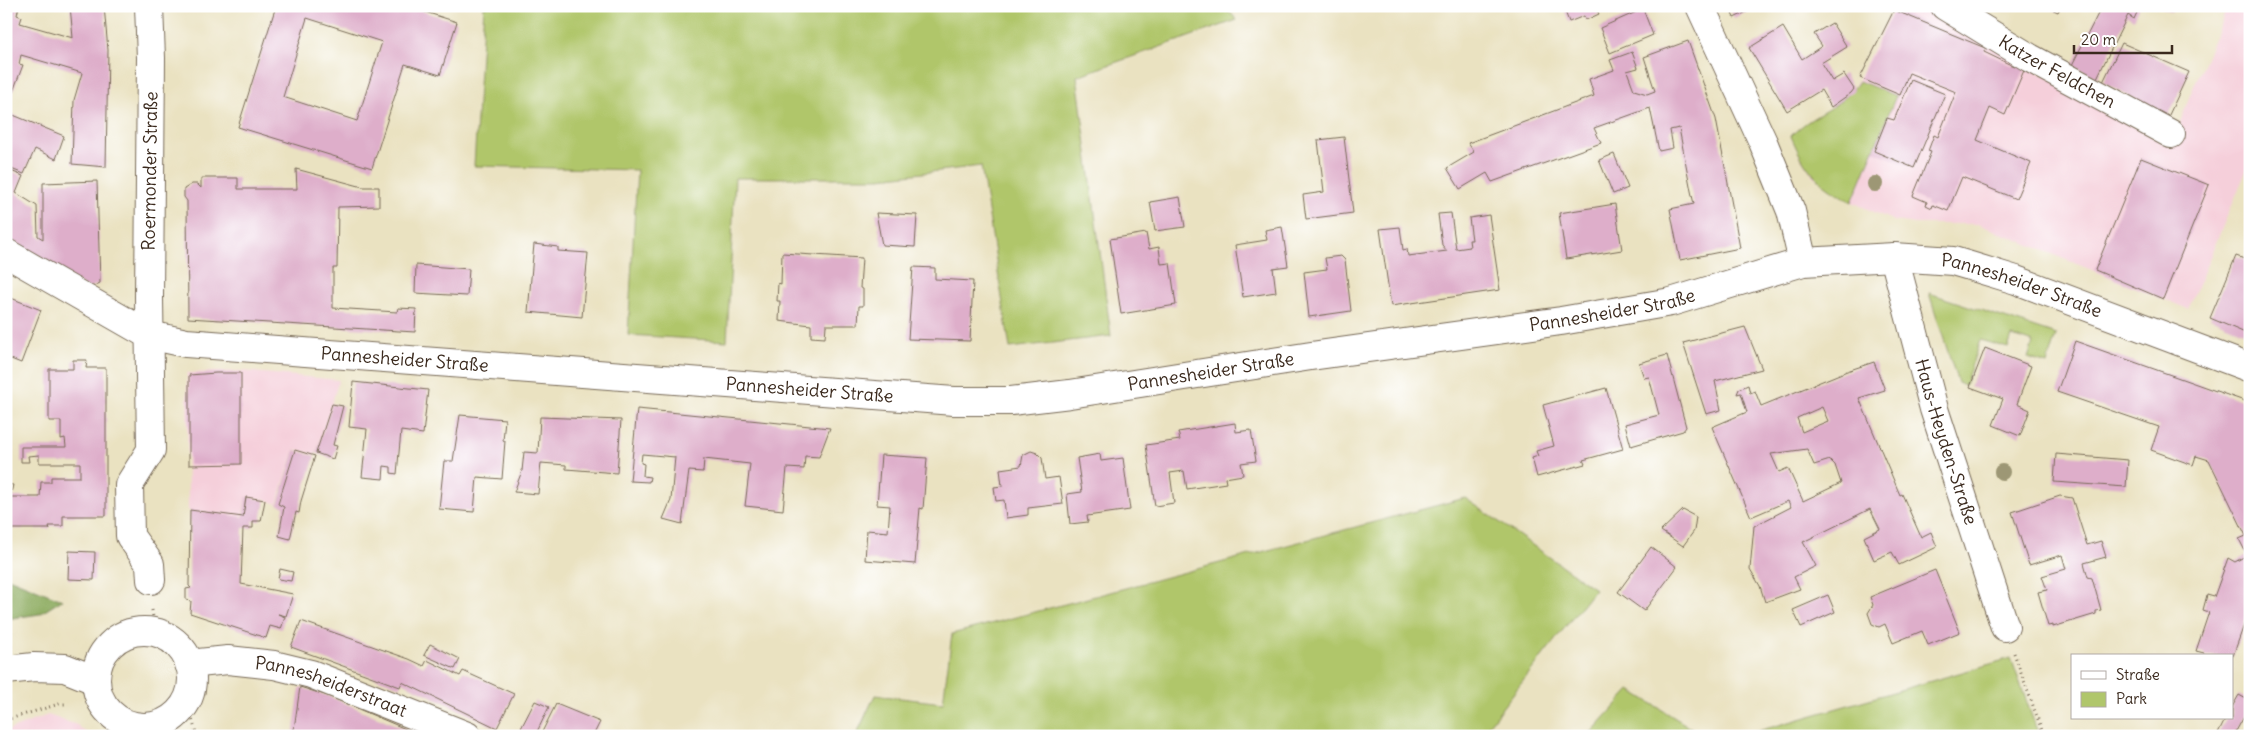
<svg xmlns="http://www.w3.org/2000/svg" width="2256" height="742" font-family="Delius,sans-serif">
<rect width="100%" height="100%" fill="#fff"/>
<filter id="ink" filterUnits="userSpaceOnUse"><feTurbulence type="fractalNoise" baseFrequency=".02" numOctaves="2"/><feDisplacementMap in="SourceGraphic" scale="10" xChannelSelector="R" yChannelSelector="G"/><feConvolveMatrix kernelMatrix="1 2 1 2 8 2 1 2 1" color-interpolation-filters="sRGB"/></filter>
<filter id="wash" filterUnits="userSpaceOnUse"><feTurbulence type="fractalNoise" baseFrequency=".0096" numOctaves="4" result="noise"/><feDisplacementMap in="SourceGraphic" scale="20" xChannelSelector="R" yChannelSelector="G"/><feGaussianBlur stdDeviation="1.12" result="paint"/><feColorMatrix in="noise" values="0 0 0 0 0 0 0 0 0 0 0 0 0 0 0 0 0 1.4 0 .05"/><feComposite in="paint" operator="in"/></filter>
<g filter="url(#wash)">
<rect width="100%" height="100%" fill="#eae2c1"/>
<!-- built -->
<path fill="#f5cfda" d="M1895,6H1922L2171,147L2190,95L2228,6H2250V162L2188,309L1978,224H1915L1894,221L1852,202L1832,190L1813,176L1802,160L1791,136L1851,93Z
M242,371L339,380L315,455L295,449L277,504L265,499L246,497L242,517L188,510L187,373Z
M48,715L77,725L90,736H6V731Z"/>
<!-- green -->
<path fill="#b0c66b" stroke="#767844" d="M484,6H1224L1237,20L1077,76L1111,336L1010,348L981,166L880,178H735L727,341L628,335L637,170L474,166Z
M1859,81L1896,96L1852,202C1817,182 1807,173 1791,136C1812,113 1843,108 1859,81Z
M1929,293L2056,335L2047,364L2028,358L2033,343L2012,336L2008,348L1980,340L1965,385L1958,383Z
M1465,498L1595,589L1480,736H856L875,695L943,703L952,634Z
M2011,658L2039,736H1741Z
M1630,690L1704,736H1588Z"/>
<!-- forest -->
<path fill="#8cab5f" stroke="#646a3e" d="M6,577L62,600L40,614L6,619Z"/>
<g id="blocks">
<!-- building -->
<path fill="#deaeca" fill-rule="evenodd" d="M6,6H19L17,15L22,17L20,23L73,38L70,6H104L108,50L106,167L72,164L74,100L82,73L21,55L19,64L23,65L6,110Z
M276,6H423L422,11L457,22L440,75L405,64L372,168L238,127ZM307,18L382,42L357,121L283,97Z
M1563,6H1605L1597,10L1599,14L1586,20L1584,16L1569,22Z
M1729,6H1759L1734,18Z
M2045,6H2061L2058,12Z
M2102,6H2140L2134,19L2128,15L2097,78L2072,65Z
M2160,6H2174L2171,12Z
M1643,9L1653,35L1610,53L1600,28Z
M1894,10L1985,48L1984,52L2011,65L2025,68L2005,115L1990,108L1977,140L2031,163L2016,199L1962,177L1948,211L1933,205L1932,208L1926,205L1927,202L1913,196L1931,152L1928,151L1934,135L1938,137L1956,92L1909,73L1900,95L1860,78Z
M1832,23L1847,47L1821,63L1832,81L1844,74L1854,89L1851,93L1831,107L1821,90L1787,111L1749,48L1783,27L1802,59L1822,46L1814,34Z
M1688,41L1716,119L1740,248L1680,260L1670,209L1694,204L1691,191L1679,128L1670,130L1673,148L1659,151L1650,108L1594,128L1601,143L1492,182L1487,173L1460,189L1447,168L1474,152L1468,143L1594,96L1589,79L1614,70L1610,60L1632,52L1638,68L1627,71L1634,90L1647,94L1655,91L1644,57Z
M2122,43L2189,72L2168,117L2103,82Z
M1911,80L1945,94L1914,168L1874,151L1887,118L1894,120Z
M6,112L64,136L56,159L35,149L24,174L6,167Z
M1344,137L1353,213L1306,219L1303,195L1324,192L1318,140Z
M1614,154L1628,188L1613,194L1599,160Z
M2141,158L2209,185L2163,299L2095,270Z
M6,169L23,176L16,193L37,206L38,236L43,239V183L97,181L100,283L88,289L6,237Z
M296,169L363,187H379V206L338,207L337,268H333V308L397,312L398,308L416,309L415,332L188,318L187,201L184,197V189L192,184H197L201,188V178H238V189H297Z
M1180,197L1185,227L1155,231L1150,202Z
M1615,204L1622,250L1566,259L1559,213Z
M876,213L917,215L915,247L882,245Z
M1451,213L1456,249L1470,247L1469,240H1472L1469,218L1489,215L1500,290L1391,306L1380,229L1400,227L1403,250L1407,249L1408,256L1447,251L1442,245L1438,214Z
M1282,227L1288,266L1273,268L1276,292L1243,297L1235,245L1267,240L1265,230Z
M1146,233L1149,249L1159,247L1161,264L1170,263L1176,305L1121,314L1110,239Z
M534,244L558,247V251L588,253L582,317L528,312Z
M782,253L862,258L860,288L863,289V306H859L858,325H826L825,338L811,337V325L779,321L780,301H777L778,283L781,284Z
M1341,256L1345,260L1351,311L1309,317L1304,272L1327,269L1325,258Z
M2236,256L2250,261V335L2210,318Z
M416,265L469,269L467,296L415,293Z
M913,267L935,268V279L973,281L970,341L908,339Z
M6,296L41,310L21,363L6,357Z
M1745,327L1762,369L1715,381L1721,410L1706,414L1683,343Z
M2075,341L2250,403V608L2233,656H2205L2204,653L2196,651L2209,612L2203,610L2207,595L2214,597L2228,558L2235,562L2247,555L2239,539L2246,536L2209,460L2196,456L2193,465L2151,450L2159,427L2057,392Z
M1985,348L2031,366L2017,404L2030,410L2020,436L1993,425L2003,399L1970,387Z
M1667,355L1686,427L1683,431L1631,446L1625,424L1659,415L1649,377L1644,378L1639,363Z
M73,360H87L86,368H106V516H63V526H49L50,529H6V484L13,485L10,497H40L41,482H51V477H80V463H39V455L28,456L29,462H21V447H66L65,438L61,439V421H49V369H73Z
M1874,362L1885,390L1859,398L1900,495L1902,494L1921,537L1931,532L1937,547L1899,565L1892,552L1874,560L1864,537L1880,529L1870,509L1803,542L1816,566L1794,577L1800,589L1765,602L1760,586L1750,569L1754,526L1791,507L1788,501L1751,517L1712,427L1747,412L1741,393L1737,394L1739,389L1748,385L1750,393L1755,391L1761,406L1847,371ZM1822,407L1828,421L1802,432L1797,418ZM1807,449L1814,465L1830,460L1835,465L1841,483L1803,501L1788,468L1779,472L1771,454Z
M216,373H241V464L189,465V375Z
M353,382L428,390L423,434L401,431L397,474L391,473V467L384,466L383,479L362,477L367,429L349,427Z
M1606,388L1623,449L1583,460L1585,464L1537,477L1532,458L1538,456L1536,451L1554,446L1543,405Z
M332,404L343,406L333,445L337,446L333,459L316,453Z
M637,409L679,413L830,428L819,457L805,456L804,469L787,468L783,510L745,506L750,464L704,459L703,472L689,471L682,524L663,519L671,500L675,457L642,454L641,463L644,464L643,476L650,477L649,482L630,481Z
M460,415L505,419L503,441H505L502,479L477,477L474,512L439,509L444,461H453Z
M540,417L621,420L617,473L566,469V465L541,463L538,494L514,492L522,471L524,452L538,453Z
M1235,423L1236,432L1251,430L1256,461L1241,463L1243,475L1225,478L1226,483L1187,489L1184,471L1170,473L1174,503L1155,506L1146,445L1180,440L1178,432Z
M295,450L315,456L301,501L299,513L296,512L290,539L279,536L284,507L278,504Z
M1031,451L1037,453L1042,458L1045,479L1059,477L1063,504L1028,508V515L1006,518L1004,500L996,501L994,487L1002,486L1000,469L1021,466L1023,455Z
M1100,454L1101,461L1123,458L1130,510L1087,516L1088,522L1070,524L1067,494L1082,492L1077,458Z
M2056,454L2128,460L2126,487L2054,482Z
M881,455L927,458L923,509L920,508L915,564L865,560L867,530L888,532L890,506L877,505Z
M2060,496L2072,498L2087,545L2101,541L2106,557L2084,563L2088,577L2092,578L2101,610L2096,611V614L2053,627V625L2048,626L2038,592L2047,590L2042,576L2066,569L2062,555L2029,565L2012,512Z
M246,497L265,500L261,521H253V528H243L241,584L293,594L286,616L278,614L285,617L281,629L270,626L266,638L190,613L191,601L186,600V589L191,588L189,586L190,510L243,517Z
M1683,510L1696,517L1694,531L1683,546L1661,531Z
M1651,547L1677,567L1644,611L1618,592Z
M69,551L95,552L94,580L68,579Z
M280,569L293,572L291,581L278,579Z
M1935,570L1960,632L1928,645L1922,631L1893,643L1885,624L1879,627L1872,624L1868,613L1873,605L1870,597Z
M1828,595L1835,612L1801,627L1793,610Z
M301,621L409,659L424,666L427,660L460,676L463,671L514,694L497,728L402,682L400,687L291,647Z
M430,644L460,659L455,669L424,655Z
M300,687L328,696L422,736H293Z
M2239,695L2250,701V706L2235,733L2240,736H2217L2226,718H2232V707Z
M535,701L549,707L535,736H517Z
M556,704L600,722L593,736H540Z"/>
</g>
</g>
<g filter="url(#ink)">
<use href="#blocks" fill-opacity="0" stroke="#786a57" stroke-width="1"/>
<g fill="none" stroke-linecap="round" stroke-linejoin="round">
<defs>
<g id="minor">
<path d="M149,6L151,58L149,297L151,450L129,485L130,536L150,564L151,580"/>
<path d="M1700,6L1763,142L1791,211L1803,262"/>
<path id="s1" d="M1945,6L2030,58L2171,134"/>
<path id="s2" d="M6,253L149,335L186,343L954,401H1011L1070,394L1311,356L1561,321L1671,302L1803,262L1894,257L1953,261L1970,266L2016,280L2250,368"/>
<path id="s3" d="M1894,257L1934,409L2005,627"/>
<circle cx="144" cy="679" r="48"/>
<path id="s4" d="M189,664L228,660L274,665L311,674L467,736"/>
<path d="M6,670L34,667L65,668L95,680"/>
</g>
</defs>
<!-- minor casing -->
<use href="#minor" stroke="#786a57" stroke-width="30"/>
<!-- path -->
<path stroke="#786a57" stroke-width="3" stroke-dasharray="1 4" stroke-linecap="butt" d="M152,610L155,632
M2014,653L2044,736
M187,701L197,736
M112,716L113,736
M6,720L59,704H68"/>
<!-- minor -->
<use href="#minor" stroke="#fff" stroke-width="28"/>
</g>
<!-- trees -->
<g fill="#9d9774">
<circle cx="1875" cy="184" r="8"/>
<circle cx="2002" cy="472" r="8"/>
</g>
</g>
<g text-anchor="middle" stroke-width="4" stroke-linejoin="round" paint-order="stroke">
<!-- street labels -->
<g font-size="18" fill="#3b2a1e" stroke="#fff">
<text dy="6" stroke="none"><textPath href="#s1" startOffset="130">Katzer Feldchen</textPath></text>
<text transform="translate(150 171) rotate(-89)" y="6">Roermonder Straße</text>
<text dy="6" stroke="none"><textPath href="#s2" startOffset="2058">Pannesheider Straße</textPath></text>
<text dy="6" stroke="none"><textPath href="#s2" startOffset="1638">Pannesheider Straße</textPath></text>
<text dy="6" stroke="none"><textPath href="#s2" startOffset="422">Pannesheider Straße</textPath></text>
<text dy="6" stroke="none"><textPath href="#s2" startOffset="1232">Pannesheider Straße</textPath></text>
<text dy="6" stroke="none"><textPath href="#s2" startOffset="828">Pannesheider Straße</textPath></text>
<text dy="6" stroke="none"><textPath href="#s3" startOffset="192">Haus-Heyden-Straße</textPath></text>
<text dy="6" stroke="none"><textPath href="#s4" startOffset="146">Pannesheiderstraat</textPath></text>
</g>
</g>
<!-- margin -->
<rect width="2256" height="742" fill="none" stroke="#fff" stroke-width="25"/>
<!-- legend -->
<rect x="2071" y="654" width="162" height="65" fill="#ffffff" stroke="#b1aaa5"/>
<rect x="2081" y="671" width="25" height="8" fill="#ffffff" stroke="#b1aaa5"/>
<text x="2116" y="680" font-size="15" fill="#3b2a1e">Straße</text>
<rect x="2081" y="692" width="25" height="15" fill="#b0c66b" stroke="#b1aaa5"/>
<text x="2116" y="704" font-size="15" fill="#3b2a1e">Park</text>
<!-- scale -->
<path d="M2074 45v8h98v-8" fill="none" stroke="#3b2a1e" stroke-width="2.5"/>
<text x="2081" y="45" font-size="15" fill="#3b2a1e" stroke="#ffffff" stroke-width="4" paint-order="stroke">20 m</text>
</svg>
